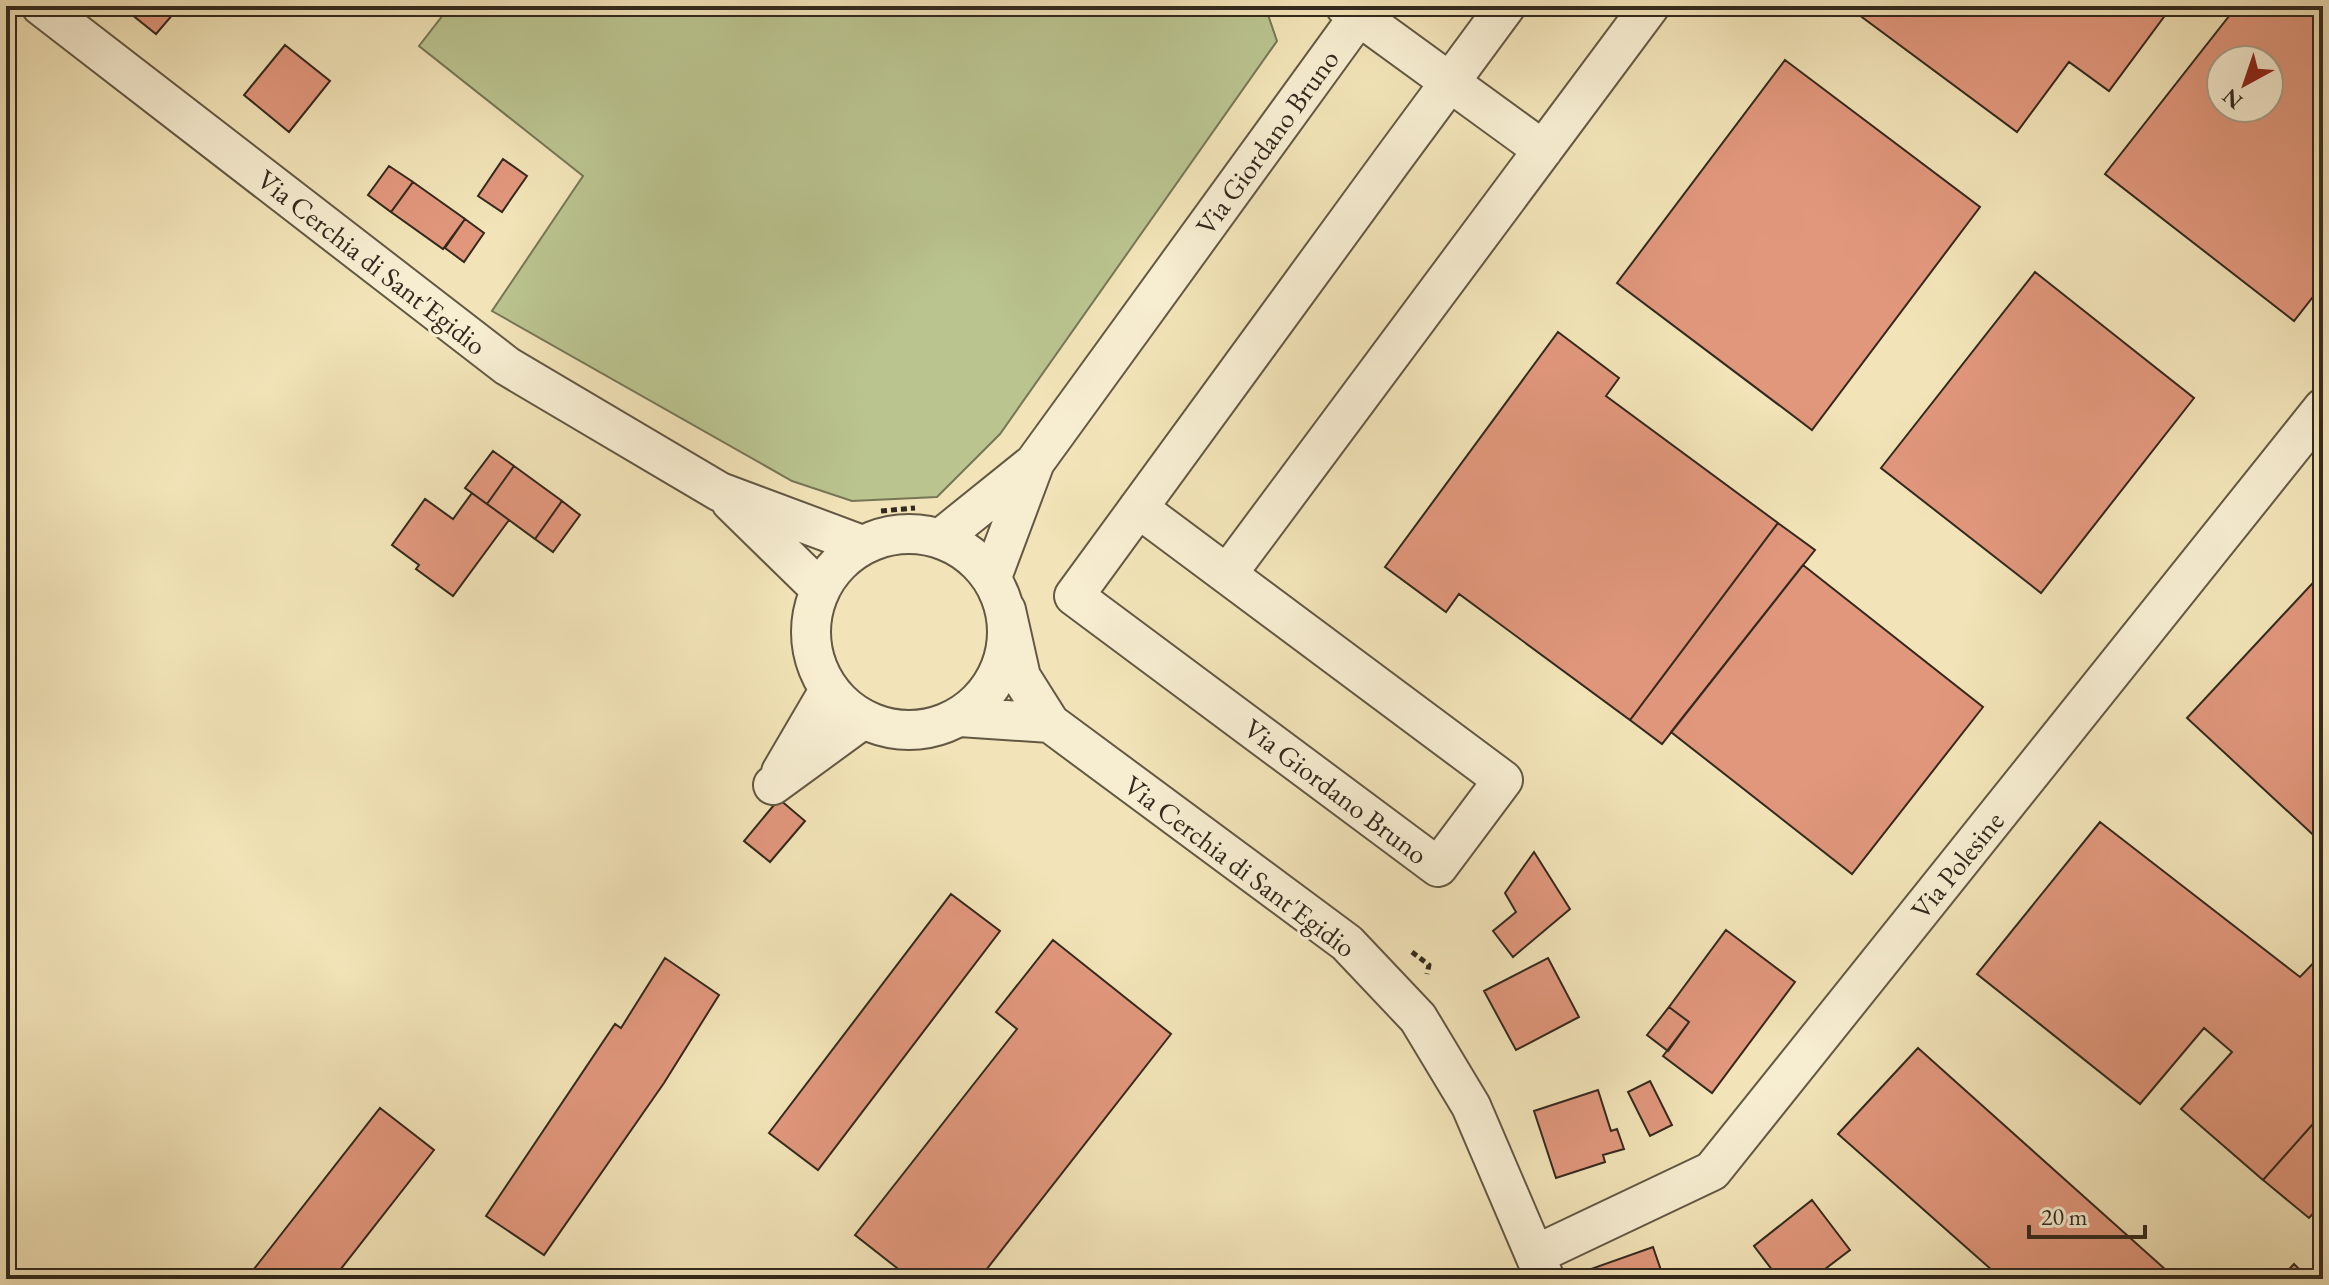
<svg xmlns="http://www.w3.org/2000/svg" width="2329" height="1285" font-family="'EB Garamond',serif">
<rect width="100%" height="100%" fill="#f2e4b8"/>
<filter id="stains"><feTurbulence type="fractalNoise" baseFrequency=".0025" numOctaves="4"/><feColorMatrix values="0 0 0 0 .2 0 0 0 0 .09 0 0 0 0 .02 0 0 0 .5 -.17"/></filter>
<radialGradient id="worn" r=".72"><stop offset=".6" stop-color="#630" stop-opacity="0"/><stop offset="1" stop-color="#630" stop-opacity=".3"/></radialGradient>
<!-- green -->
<path fill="#bac48f" stroke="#767656" stroke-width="2" d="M450,6H1265L1277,41L1000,434L937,497L852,501L792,481L492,311L583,176L419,46Z"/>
<!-- building -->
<path fill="#e1977c" stroke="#33291e" stroke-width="2" fill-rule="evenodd" d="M121,6H180L156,34Z
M1847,6H2172L2109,91L2069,62L2017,132Z
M2237,6H2317L2323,11V284L2294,321L2105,174ZM2221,60H2269V108H2221Z
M285,45L330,81L289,132L244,95Z
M1785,60L1980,207L1812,430L1617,283Z
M503,159L527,176L502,212L478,196Z
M389,166L413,182L391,212L368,195Z
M413,182L465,219L443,249L391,212Z
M465,219L484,233L464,262L445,248Z
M2035,272L2194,398L2041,593L1881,468Z
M1558,332L1619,378L1606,396L1778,523L1630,720L1459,594L1446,612L1385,567Z
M493,451L514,466L487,504L465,488Z
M514,466L562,501L535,539L487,504Z
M472,493L509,520L453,596L416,569L419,565L392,545L425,499L453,519Z
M562,501L580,515L553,552L535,539Z
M1778,523L1815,550L1662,744L1630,720Z
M1803,565L1983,707L1852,874L1671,732Z
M2323,572V844L2187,718Z
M779,799L805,821L770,862L744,841Z
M2100,822L2300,977L2323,953V1135L2312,1125L2263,1180L2181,1109L2232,1052L2204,1028L2140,1104L1977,974Z
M1534,852L1570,909L1513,957L1493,931L1516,912L1505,893Z
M951,894L1000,931L818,1170L769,1133Z
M1726,930L1795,982L1712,1093L1663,1056L1689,1022L1669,1007Z
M1053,940L1171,1034L979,1279H911L855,1235L1017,1029L996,1012Z
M665,958L719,995L664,1083L544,1255L486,1216L615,1024L621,1028Z
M1548,958L1579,1017L1516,1050L1484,991Z
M1669,1007L1689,1022L1668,1051L1647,1035Z
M1918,1048L2176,1279H2002L1838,1134Z
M1650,1081L1672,1125L1650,1136L1628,1092Z
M1598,1090L1611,1131L1617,1129L1624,1149L1603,1155L1605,1162L1556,1178L1534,1111Z
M380,1108L434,1150L333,1279H267L254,1269Z
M2312,1125L2323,1135V1203L2309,1218L2263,1180Z
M1812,1200L1850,1250L1812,1279H1779L1754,1246Z
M1653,1247L1664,1279H1591L1588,1270Z
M2294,1264L2309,1279H2280Z"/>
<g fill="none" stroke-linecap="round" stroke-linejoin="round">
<defs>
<path id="minor" d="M41,6L507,366L720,492L862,545
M1345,6L1543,150
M731,502L820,589
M1138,508L1503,780L1438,867L1074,596C1217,399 1361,202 1506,6
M811 632a98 98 0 1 1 196 0a98 98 0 1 1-196 0Z
M941,538L1033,464
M1228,573L1650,6
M992,577L1035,462L1366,6
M1006,610L1021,677L1050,723L1347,943L1418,1018L1471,1106L1545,1279
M960,717L1050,723
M781,772L829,690
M773,785L862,720
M1537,1254L1712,1171L2323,408"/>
</defs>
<!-- minor casing -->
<use href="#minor" stroke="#635844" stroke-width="42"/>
<!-- path -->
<path stroke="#33291e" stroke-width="5" stroke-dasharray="6 4" stroke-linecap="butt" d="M881,511L915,508
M1412,952L1429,965L1427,974"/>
<!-- minor -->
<use href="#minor" stroke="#f7edd1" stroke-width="38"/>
</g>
<g text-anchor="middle" stroke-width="6" stroke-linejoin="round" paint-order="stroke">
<!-- street labels -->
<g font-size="28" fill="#33291e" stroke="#f7edd1">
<text transform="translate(1267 142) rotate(-54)" y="10">Via Giordano Bruno</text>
<text transform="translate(372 262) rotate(38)" y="10">Via Cerchia di Sant'Egidio</text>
<text transform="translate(1336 791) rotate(37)" y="10">Via Giordano Bruno</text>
<text transform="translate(1957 865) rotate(-51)" y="10">Via Polesine</text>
<text transform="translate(1240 866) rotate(37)" y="10">Via Cerchia di Sant'Egidio</text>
</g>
</g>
<!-- margin -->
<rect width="2329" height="1285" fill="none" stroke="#f2e4b8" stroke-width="32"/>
<rect x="8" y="8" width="2313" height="1269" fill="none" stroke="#33291e" stroke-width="4"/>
<rect x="16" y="16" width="2297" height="1253" fill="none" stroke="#33291e" stroke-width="2"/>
<!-- north arrow -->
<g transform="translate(2245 84) rotate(220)"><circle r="38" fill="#f7edd1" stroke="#a99f89" stroke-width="2"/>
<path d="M0-6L14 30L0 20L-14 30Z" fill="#8f2418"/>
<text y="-12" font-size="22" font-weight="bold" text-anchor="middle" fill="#33291e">N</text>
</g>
<!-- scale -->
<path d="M2029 1225v12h116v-12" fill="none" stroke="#33291e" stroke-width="4"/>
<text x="2041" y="1225" font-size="24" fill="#33291e" stroke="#f7edd1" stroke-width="6" paint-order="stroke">20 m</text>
<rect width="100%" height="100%" filter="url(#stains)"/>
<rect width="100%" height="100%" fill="url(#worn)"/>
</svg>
